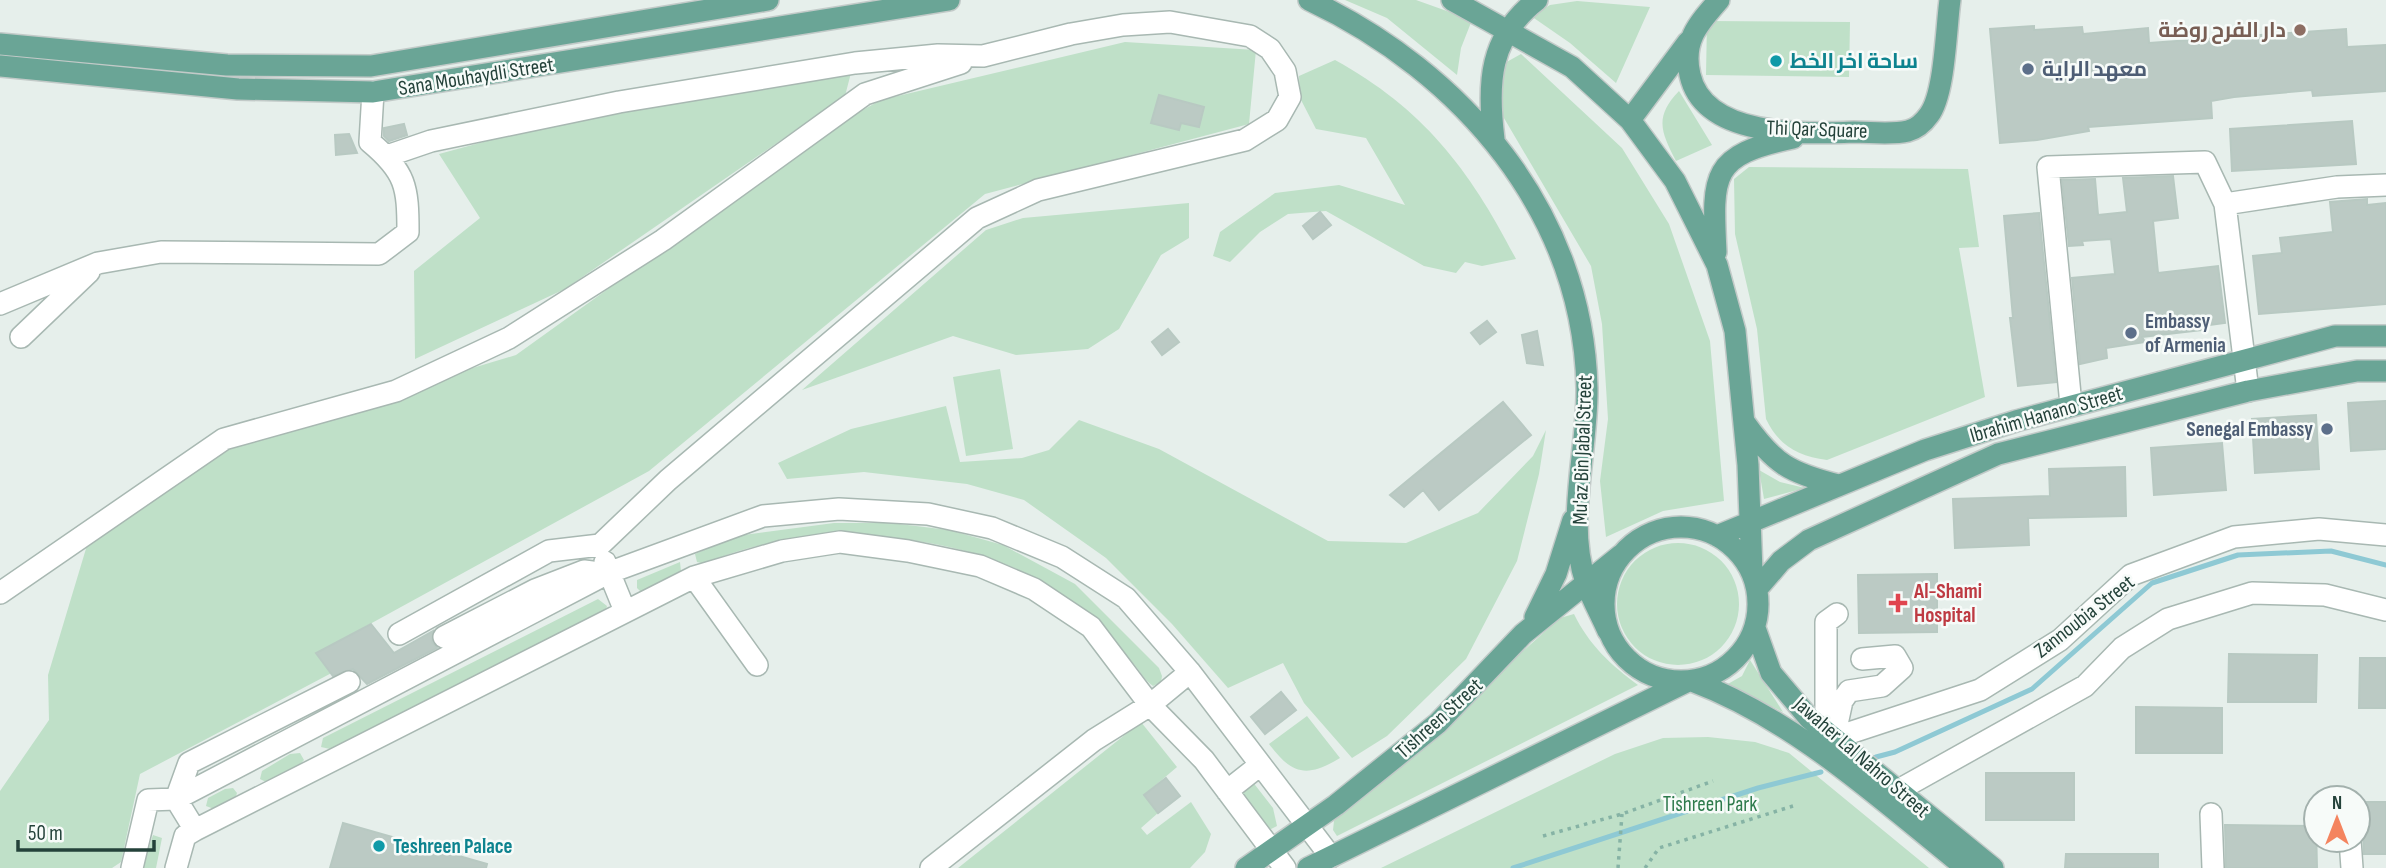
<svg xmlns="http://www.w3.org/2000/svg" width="2386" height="868" font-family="'Sofia Sans Condensed',Cairo,sans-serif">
<rect width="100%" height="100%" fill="#e6efeb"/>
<!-- green -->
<path fill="#bfe0c8" d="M1345,0H1416L1472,20L1461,48L1457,75L1387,18Z
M1577,1L1650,7L1616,83L1570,43L1531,16L1550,5Z
M1707,21L1850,22L1849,77L1706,75Z
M1125,42L1256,50L1249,124L985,194L649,471L328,647L341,668L140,774L121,862L112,868H0V791L49,720L48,675L88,542L253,434L516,355L839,123L881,100Z
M1521,54L1622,148L1669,224L1710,341L1724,501L1663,511L1606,537L1600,481L1608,419L1602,324L1591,266L1501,113L1497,88L1503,64Z
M1335,60C1424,109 1470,170 1516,259L1482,266L1465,262L1456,273L1424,266L1326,211L1288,214L1260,232L1230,262L1213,256L1220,232L1275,193L1339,185L1405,205L1366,138L1316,129L1300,98L1299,76Z
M852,69L845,96L565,289L415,359L414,271L480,218L439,154L542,126Z
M1679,91L1712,145L1676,161C1661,132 1654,117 1679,91Z
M1749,167L1968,169L1979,247L1959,248L1985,397L1827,460C1798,456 1779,446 1766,419L1757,329L1735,234L1734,179Z
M1189,203V238L1161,255L1119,329L1088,349L1016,355L953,336L802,390L986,230L1023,218Z
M1000,369L1013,449L966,456L953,377Z
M946,406L960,462L1022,458L1049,450L1079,420L1159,449L1328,541L1406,543L1478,513L1533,456L1546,430L1539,474L1517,561L1466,659L1387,736L1352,758L1304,703L1283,663L1228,688L1172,624L1106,558L1024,500L967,484L864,472L787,479L778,463L851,429Z
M1759,470L1780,482L1805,488L1764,499Z
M834,523H891L949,530L1003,545L1075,584L1159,668L1162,676L1161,682L1153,686C1143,679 1140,670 1132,662C1113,639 1087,613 1063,595C973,530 805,517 705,564L697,562L695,554L736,536Z
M1617 604a61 61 0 1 1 122 0a61 61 0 1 1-122 0Z
M680,562L681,571C669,580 655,589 641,592L637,588V580Z
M598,599L607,606L605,613L355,738L330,749L321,747L323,738Z
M1574,614C1589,645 1611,665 1638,685L1337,836L1333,830L1334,821L1560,618Z
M1750,660L1783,712L1726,685L1742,676Z
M1307,716L1340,758C1307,778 1292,775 1269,744Z
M1141,722L1177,767L1144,795L1158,813L1141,828L1147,835L1191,802L1211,834L1205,852L1190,868H958Z
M1708,737L1755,742L1789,753L1929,868H1381L1615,754L1663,738Z
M300,753L304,760L298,767L266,782L260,779L262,771L290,754Z
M1252,781L1273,808L1277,826L1269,830L1247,809L1239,785Z
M233,788L237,793L235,799L214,809L206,806L208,798L225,789Z
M153,835L162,838L156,868H142Z"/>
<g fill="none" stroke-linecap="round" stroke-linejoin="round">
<!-- stream -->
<path stroke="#8ec9d4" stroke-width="5" d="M1876,757L1895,752L2032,689L2152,583L2238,555L2331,551L2386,565
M1513,868L1758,788L1821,772"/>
</g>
<!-- building -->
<path fill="#bbcac4" stroke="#b8c9c2" stroke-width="2" d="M2034,26V30L2082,27L2083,34L2148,28L2149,43L2346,29L2347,47L2386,45V91L2313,96L2312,90L2234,97L2211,101L2212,118L2088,127L2089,131L2037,140L2000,143L1990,29Z
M1159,95L1204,107L1199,127L1181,123L1179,130L1151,123Z
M2352,121L2356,164L2232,171L2230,129Z
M404,124L407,135L389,141L384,136V128Z
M349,134L357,153L336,155L335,135Z
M2173,176L2178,218L2153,221L2158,273L2218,266L2225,323L2202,326L2203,330L2142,337L2145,342L2106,348L2107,358L2080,364L2072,278L2115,274L2111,239L2082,241L2083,245L2069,246L2062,180L2095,179L2098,215L2127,212L2123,178Z
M2367,199V205L2386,203V304L2259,314L2253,256L2282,253L2280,238L2333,232L2330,202Z
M1320,212L1331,225L1313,239L1303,226Z
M2039,213L2056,382L2018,386L2010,318H2013L2004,216Z
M1487,321L1496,332L1480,344L1471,333Z
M1168,329L1179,342L1162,355L1152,342Z
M1537,331L1543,365L1527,363L1522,335Z
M2386,401V449L2351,451L2348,403Z
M1503,402L1531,435L1439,510L1423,490L1404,507L1390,495Z
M2316,415L2319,469L2255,473L2252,419Z
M2222,443L2226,490L2154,495L2151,448Z
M2125,467L2126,516L2028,518L2029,545L1955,548L1953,499L2050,496L2049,469Z
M1937,574V632L1859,633L1858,575Z
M371,624L394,653L433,631L432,642L437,648L367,684L353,669L333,676L316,653Z
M2229,654L2317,655L2316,702H2228Z
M2360,658H2386V708H2359Z
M1281,692L1296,710L1265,734L1251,717Z
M2136,707L2222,708V753H2136Z
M1986,773H2074V820H1986Z
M1166,778L1180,796L1158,813L1144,795Z
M2362,802H2386V854H2364Z
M343,823L487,864L486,868H330Z
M2225,825L2316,826L2317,868H2226Z
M2066,854H2158V868H2065Z"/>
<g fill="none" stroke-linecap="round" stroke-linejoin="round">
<defs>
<path id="minor" d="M387,156L431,141L619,102L855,63L938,55L983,56L1071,34L1123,25L1170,22L1250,36L1270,49L1285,71L1290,97L1277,120L1245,140L1038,190L977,218L668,480L600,545L549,551L399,634
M2225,204L2337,187L2386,185
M0,304L98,263L161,252L379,254L408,232C408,187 406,172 370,142L373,92
M21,337L89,272
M2071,405L2048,167L2205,162L2225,204L2248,391
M605,562L625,611
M694,577L757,665
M0,593L224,439L396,391L509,338L663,240L865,94L961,63
M444,637L535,590L584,571L592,572
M1826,732V622L1837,614
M1834,738L1980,690L2060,640L2131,575L2234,537L2319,529L2386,535
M1834,738L1842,701L1849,691L1882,686L1902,668L1895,656L1862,659
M1227,791L1260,765
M1897,791L2085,686L2122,648L2168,619L2252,593L2325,595L2386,610
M2211,814L2213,868
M195,830L176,799L189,763L349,682
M2350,840L2352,868
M132,868L148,800L176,799L608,573L763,516L839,509L928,514L992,528L1062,557L1126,598L1190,672L1331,857
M176,868L185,836L195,830L694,577L782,551L840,542L908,551L980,566L1034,589L1091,627L1150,705L1204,760L1285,868
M931,868L1094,740L1150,705L1190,672"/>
<path id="major" d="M1309,0C1462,72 1583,212 1587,388C1588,451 1565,521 1586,583C1592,599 1601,615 1608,631
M1452,0L1572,67L1630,120L1675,181L1717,265L1735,331L1748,465L1752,572
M1719,0C1698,24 1682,41 1690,75C1704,138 1804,134 1854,132C1871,132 1891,135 1908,131C1916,129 1924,122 1929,115C1945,94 1946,28 1950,0
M0,44L227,65L371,66L768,0
M0,66L238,89L373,92L949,0
M1630,120L1688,42
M1494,139C1487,83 1489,37 1537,0
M1716,252C1712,174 1711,155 1793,138
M1745,423C1774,464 1790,473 1838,485
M1604 604a77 77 0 1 1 154 0a77 77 0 1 1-154 0Z
M1717,536L1925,450L2016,421L2335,336H2386
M1757,589L1781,561L1809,540L1998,454L2248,391L2357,371H2386
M1535,617L1556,574L1573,520
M1755,628L1771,673L1809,718L1993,868
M1692,681C1796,720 1880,799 1966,868
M1246,868L1336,805L1438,723L1523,634L1621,555
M1308,868L1686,682"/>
</defs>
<!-- minor casing -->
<use href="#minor" stroke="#a8b8b2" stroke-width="24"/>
<!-- major casing -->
<use href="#major" stroke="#c2cac8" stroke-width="24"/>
<!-- path -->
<path stroke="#86b3a5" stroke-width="3.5" stroke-dasharray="3.5 5" stroke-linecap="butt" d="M1543,836L1622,814L1713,781
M1618,868L1622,814
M1645,868L1659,848L1793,806"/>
<!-- minor -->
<use href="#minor" stroke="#fff" stroke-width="21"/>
<!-- major -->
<use href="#major" stroke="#6aa596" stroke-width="21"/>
</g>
<!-- markers -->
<circle fill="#8d6e63" stroke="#f7fbf9" stroke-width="2.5" cx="2300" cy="30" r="7"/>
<g fill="#0f9aa8" stroke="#f7fbf9" stroke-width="2.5">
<circle cx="1776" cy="61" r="7"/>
<circle cx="379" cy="846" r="7"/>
</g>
<g fill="#5c6f8a" stroke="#f7fbf9" stroke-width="2.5">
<circle cx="2028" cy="69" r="7"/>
<circle cx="2131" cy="333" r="7"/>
<circle cx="2327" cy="429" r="7"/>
</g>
<path fill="#e0444e" stroke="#f7fbf9" stroke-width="2.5" d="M1894.5 592.5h7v7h7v7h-7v7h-7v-7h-7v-7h7z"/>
<g text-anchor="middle" stroke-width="5" stroke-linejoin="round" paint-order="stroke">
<!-- education labels -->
<g font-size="21" font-weight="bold" fill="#785e54" stroke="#f7fbf9" text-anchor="end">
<text x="2286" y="37">دار الفرح روضة</text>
</g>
<!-- culture labels -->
<g font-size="21" font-weight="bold" fill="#0d838f" stroke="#f7fbf9" text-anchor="start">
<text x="1790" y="68">ساحة اخر الخط</text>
<text x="393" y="853">Teshreen Palace</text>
</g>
<!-- service labels -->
<g font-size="21" font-weight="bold" fill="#4e5e75" stroke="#f7fbf9" text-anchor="start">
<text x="2042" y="76">معهد الراية</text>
<text x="2145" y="328">Embassy<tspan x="2145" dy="24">of Armenia</tspan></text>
<text x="2313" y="436" text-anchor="end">Senegal Embassy</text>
</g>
<!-- street labels -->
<g font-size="21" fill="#24423a" stroke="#f7fbf9">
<text transform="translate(476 76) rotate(-9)" y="7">Sana Mouhaydli Street</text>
<text transform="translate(1817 129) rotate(2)" y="7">Thi Qar Square</text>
<text transform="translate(2046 414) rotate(-16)" y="7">Ibrahim Hanano Street</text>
<text transform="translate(1582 450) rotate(-88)" y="7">Mu'az Bin Jabal Street</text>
<text transform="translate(2084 616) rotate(-38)" y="7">Zannoubia Street</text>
<text transform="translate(1439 718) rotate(-42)" y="7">Tishreen Street</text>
<text transform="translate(1862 757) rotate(41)" y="7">Jawaher Lal Nahro Street</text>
</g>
<!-- health labels -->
<g font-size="21" font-weight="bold" fill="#be3a42" stroke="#f7fbf9" text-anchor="start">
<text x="1914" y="598">Al-Shami<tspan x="1914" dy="24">Hospital</tspan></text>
</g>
<!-- park labels -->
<g font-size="21" fill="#2d7a4b" stroke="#f7fbf9">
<text x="1710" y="811">Tishreen Park</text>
</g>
</g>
<!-- north arrow -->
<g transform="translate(2337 819)"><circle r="33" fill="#f7fbf9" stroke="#a3b1ad" stroke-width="2"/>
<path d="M0-5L12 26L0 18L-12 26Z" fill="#f4845f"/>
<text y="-10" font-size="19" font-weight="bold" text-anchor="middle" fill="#24423a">N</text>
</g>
<!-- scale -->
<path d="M18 840v10h136v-10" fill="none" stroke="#24423a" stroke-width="3.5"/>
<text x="28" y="840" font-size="21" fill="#24423a" stroke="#f7fbf9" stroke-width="5" paint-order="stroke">50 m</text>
</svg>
